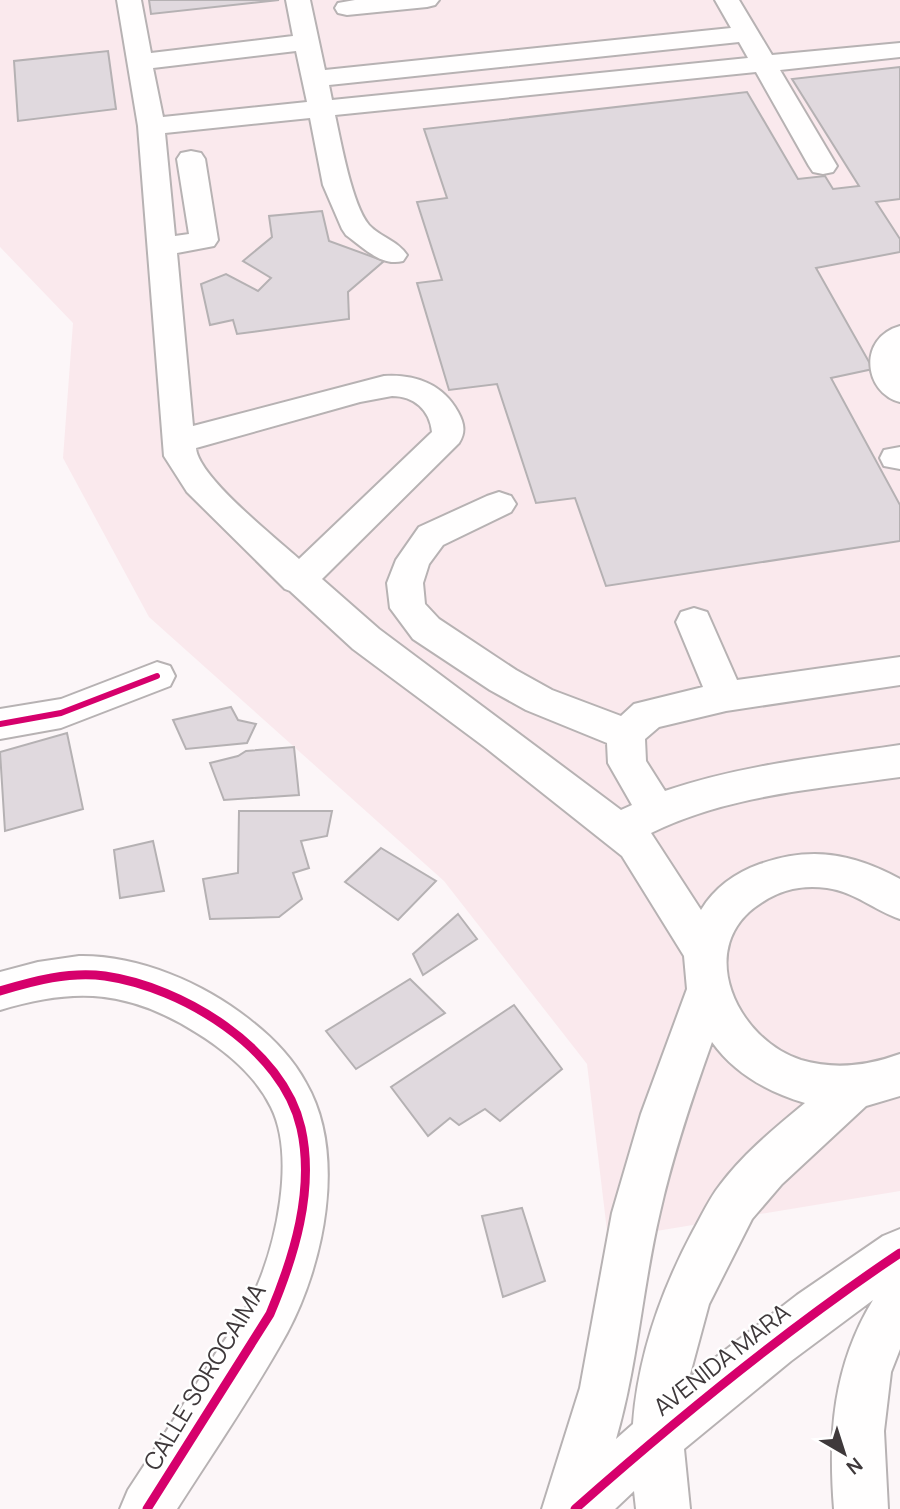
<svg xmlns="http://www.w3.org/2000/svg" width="900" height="1509" font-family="Manrope,sans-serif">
<rect width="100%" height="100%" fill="#fcf6f8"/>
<!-- built -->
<path fill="#fae9ed" d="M0,0H900V1191L608,1239L587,1064L444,881L149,617L63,458L73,323L0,247Z"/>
<!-- building -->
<path fill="#e0d9de" stroke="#b5b1b3" stroke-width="2" d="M149,0H279L151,14Z
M108,51L116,109L18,121L14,61Z
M900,67V199L876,202L900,239V252L816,268L873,369L831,378L900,505V541L606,586L575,498L536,503L497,384L449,390L417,283L442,280L417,202L447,198L424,129L747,92L798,179L825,176L833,189L859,186L792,79Z
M322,211L329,241L384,261L348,292L349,319L237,334L233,320L210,325L201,284L226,274L258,291L271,278L243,261L272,237L269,216Z
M231,707L238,720L256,724L247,743L186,749L173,720Z
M67,733L83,809L5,831L0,752Z
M294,747L299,795L224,800L210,763L238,756L246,751Z
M239,811H332L327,836L301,841L309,868L293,873L302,899L279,917L210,919L203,879L238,873Z
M153,841L164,891L120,898L114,850Z
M381,848L436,881L398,920L345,882Z
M458,914L477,939L423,975L413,954Z
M410,979L445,1013L356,1069L326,1031Z
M514,1005L562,1069L500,1121L485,1109L459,1125L450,1118L428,1136L391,1087Z
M522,1208L545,1281L503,1297L482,1216Z"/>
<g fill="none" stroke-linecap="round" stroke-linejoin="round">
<defs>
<path id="minor" d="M117,0H141L151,53L293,36L286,0H310L325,70L731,28L715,0H739L772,55L900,43V57L780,70L837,166L833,172L823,174L813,172L809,166L756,72L335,115C341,142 352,205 369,225C380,237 398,241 407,255L403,261C381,267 363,247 346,235L342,229L323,185L310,118L165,133L175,236L189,234L177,159L181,153L191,151L201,153L205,159L218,240L214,246L177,253L193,426L384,376C415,374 443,384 458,412C464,423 466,432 459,443L322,579L379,629L621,810L632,805L608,763L607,743L526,710L490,690L413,639L390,608L387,583L396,560L419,527L487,496L499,492L511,496L516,504L511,512L443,545L429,564L423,583L425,604L439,619L516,670L552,690L621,716L634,704L703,687L676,622L681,612L694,608L707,612L737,680L900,657V685L726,711L659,727L645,739L646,761L665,791C741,765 821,757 900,745V777C816,789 728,795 651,833L701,910C715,887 735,873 760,864C811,846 852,853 900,879V919C874,910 855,892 827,888C802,885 782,889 761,903C693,946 736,1039 801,1060C835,1070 867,1066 900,1054V1096L866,1106L782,1184L752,1219L709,1304L689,1378L797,1295L883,1236L900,1229V1349L891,1372L884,1431L888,1509H834C828,1434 833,1366 873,1300L791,1361L684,1449L690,1509H636L634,1491L615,1509H542L580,1388L612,1213L641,1114L687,989L684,956L622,856L486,748L353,649L290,591L285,589L187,492L164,456L138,126ZM739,42L748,58L332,100L329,85ZM296,51L307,102L163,117L153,68ZM392,396C414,396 430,410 432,432L299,559C276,538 198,477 196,448L360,402ZM712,1042C735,1074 768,1092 805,1103C775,1128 744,1153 720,1185C709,1199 702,1215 693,1231C661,1291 638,1356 633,1424L616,1439C638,1363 642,1288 660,1212C673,1154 692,1098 712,1042Z
M355,0H439L435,5L427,7L347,15L338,13L335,8L338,3Z
M900,326V402C864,393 857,338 900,326Z
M900,447V469L884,466L880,458L884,450Z
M157,662L170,666L175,676L170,686L61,728L0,739V709L61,699Z
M79,956C138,955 204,983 250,1020C273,1038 292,1057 306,1083C347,1154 324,1264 287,1333C254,1393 214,1451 177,1509H120L128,1490C157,1446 186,1401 214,1356C227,1336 244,1315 254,1293C276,1246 296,1157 271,1107C256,1076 226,1051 197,1033C129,990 76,987 0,1010V972L38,962Z"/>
</defs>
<!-- minor casing -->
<use href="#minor" stroke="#b7b2b3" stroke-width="4"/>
<!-- minor -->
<use href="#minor" fill="#fffefe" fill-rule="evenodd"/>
<defs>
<path id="cycleway-far1" d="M0,724L61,713L157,676"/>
<path id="cycleway" d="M0,991C33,981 70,971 105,976C182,987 283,1048 301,1128C315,1190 294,1257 270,1314L147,1509
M575,1509C679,1417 785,1330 900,1253"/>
</defs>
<!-- cycleway-far1 casing -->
<use href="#cycleway-far1" stroke="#fff" stroke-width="10"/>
<!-- cycleway casing -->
<use href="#cycleway" stroke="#fff" stroke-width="13"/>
<!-- cycleway-far1 -->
<use href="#cycleway-far1" stroke="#d6006c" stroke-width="6"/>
<!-- cycleway -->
<use href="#cycleway" stroke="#d6006c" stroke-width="9"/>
</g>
<g text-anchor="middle" stroke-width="5" stroke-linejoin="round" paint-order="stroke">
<!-- near-street labels -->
<g font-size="24" fill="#3f393b" stroke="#fff">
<text transform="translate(722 1360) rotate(-38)" y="8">AVENIDA MARA</text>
<text transform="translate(205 1377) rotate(-59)" y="8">CALLE SOROCAIMA</text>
</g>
</g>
<!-- north arrow -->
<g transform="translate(844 1453) rotate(141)" stroke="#ffffff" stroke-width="5" paint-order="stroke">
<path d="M0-5L12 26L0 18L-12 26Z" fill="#3f393b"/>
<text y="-10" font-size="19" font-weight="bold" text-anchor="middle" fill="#3f393b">N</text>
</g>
</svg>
